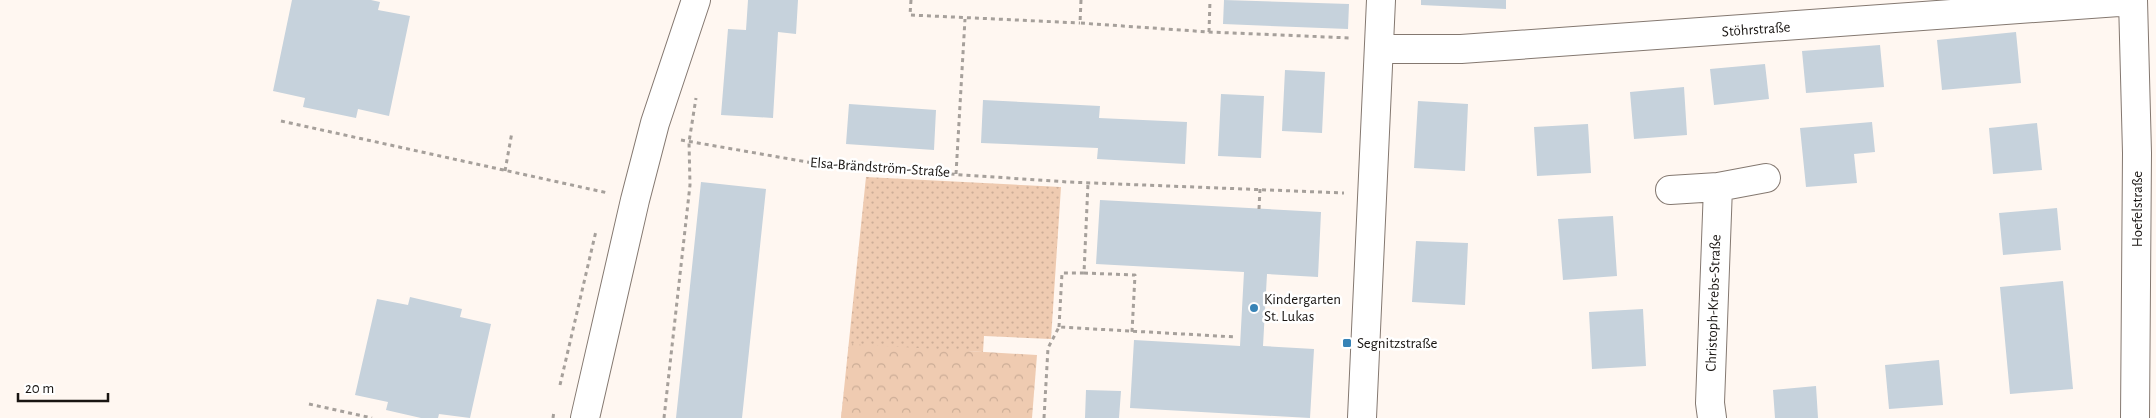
<svg xmlns="http://www.w3.org/2000/svg" width="2156" height="418" font-family="'Alegreya Sans',sans-serif">
<defs>
<pattern id="grass-dots" width="8" height="8" patternUnits="userSpaceOnUse" patternTransform="scale(1.25)"><rect width="8" height="8" fill="#efcbb1"/><path d="M2 2h.1M6 6h.1" fill="none" stroke="#ccad97" stroke-width="1.8" stroke-linecap="round"/></pattern>
<pattern id="park-crowns" width="20" height="18" patternUnits="userSpaceOnUse" patternTransform="scale(1.25)"><rect width="20" height="18" fill="#efcbb1"/><path d="M2 6a3 3 0 1 1 6 0M12 15a3 3 0 1 1 6 0" fill="none" stroke="#ccad97"/></pattern>
</defs>
<rect width="100%" height="100%" fill="#fff7f1"/>
<!-- grass -->
<path fill="url(#grass-dots)" d="M866,177L1061,187L1051,339L984,336L983,352L965,351L841,418Z"/>
<!-- park -->
<path fill="url(#park-crowns)" d="M851,344L1037,355L1032,418H841Z"/>
<!-- building -->
<path fill="#c6d2dc" d="M292,0H371L380,2L378,10L410,16L389,116L358,109L356,118L303,107L305,98L273,91Z
M748,0H798L796,34L778,32L773,118L721,115L728,29L746,30Z
M1224,0L1349,4L1348,29L1223,24Z
M1421,0H1506V9L1421,5Z
M2016,32L2021,83L1942,90L1937,40Z
M1880,45L1884,87L1806,93L1802,51Z
M1765,64L1769,99L1714,105L1710,69Z
M1285,70L1325,72L1322,133L1282,131Z
M1684,87L1687,135L1634,139L1630,92Z
M1221,94L1264,96L1261,158L1218,156Z
M983,100L1100,106L1099,118L1187,122L1185,164L1097,159L1098,148L981,143Z
M1418,101L1468,104L1465,171L1414,168Z
M849,104L936,110L934,150L846,144Z
M1872,122L1875,152L1854,154L1857,183L1806,187L1800,128Z
M2037,123L2042,170L1993,174L1989,128Z
M1588,124L1591,173L1537,176L1534,127Z
M701,182L766,189L742,418H676Z
M1100,200L1321,212L1318,277L1267,274L1263,346L1314,349L1310,418L1130,408L1134,340L1240,346L1244,272L1096,264Z
M2057,208L2061,250L2003,255L1999,213Z
M1613,216L1617,276L1563,280L1558,219Z
M1416,241L1468,243L1465,305L1412,302Z
M2063,281L2073,389L2010,394L2000,287Z
M410,297L462,309L460,317L491,324L470,418L439,414L438,418H421L386,410L388,402L355,395L377,299L408,305Z
M1643,309L1646,366L1592,369L1589,312Z
M1939,360L1943,405L1889,409L1885,365Z
M1816,386L1818,418H1775L1773,390Z
M1086,390L1121,391L1119,418H1085Z"/>
<g fill="none" stroke-linecap="round" stroke-linejoin="round">
<defs>
<path id="street" d="M2133,0L2137,153L2135,418
M1379,49H1461L2133,1
M1670,190L1718,187L1766,178
M585,418L635,200L655,123L696,0
M1362,418L1381,0
M1712,418L1710,403L1718,187"/>
</defs>
<!-- street casing -->
<use href="#street" stroke="#847870" stroke-width="30"/>
<!-- path -->
<path stroke="#a6a09b" stroke-width="3" stroke-dasharray="4 4" stroke-linecap="butt" d="M911,0L910,15L1080,23
M1081,0L1080,23L1209,32L1351,38
M1209,32L1210,0
M281,121L608,193
M681,140L830,166L1068,182L1344,193
M505,171L512,132
M956,174L965,19
M1259,209L1260,189
M1084,273L1135,275L1132,332
M1059,327L1062,273H1084L1088,183
M560,385L596,231
M309,404L372,418
M553,418L554,411
M664,418L690,185L689,142L696,98
M1044,418L1048,348L1059,327L1236,337"/>
<!-- street -->
<use href="#street" stroke="#fff" stroke-width="28"/>
</g>
<!-- markers -->
<g fill="#3783b6" stroke="#fff" stroke-width="2">
<circle cx="1254" cy="308" r="5"/>
<rect x="1342" y="338" width="10" height="10" rx="2.5"/>
</g>
<g text-anchor="middle" stroke-width="5" stroke-linejoin="round" paint-order="stroke">
<!-- street labels -->
<g font-size="15" fill="#191512" stroke="#fff">
<text transform="translate(1756 29) rotate(-4)" y="5">Stöhrstraße</text>
<text transform="translate(880 167) rotate(4)" y="5">Elsa-Brändström-Straße</text>
<text transform="translate(2137 209) rotate(-90)" y="5">Hoefelstraße</text>
<text transform="translate(1713 303) rotate(-88)" y="5">Christoph-Krebs-Straße</text>
</g>
<!-- poi labels -->
<g font-size="15" fill="#191512" stroke="#fff" text-anchor="start">
<text x="1264" y="304">Kindergarten<tspan x="1264" dy="17">St. Lukas</tspan></text>
<text x="1357" y="348">Segnitzstraße</text>
</g>
</g>
<!-- scale -->
<path d="M18 393v8h90v-8" fill="none" stroke="#191512" stroke-width="2.5"/>
<text x="25" y="393" font-size="15" fill="#191512" stroke="#ffffff" stroke-width="4" paint-order="stroke">20 m</text>
</svg>
